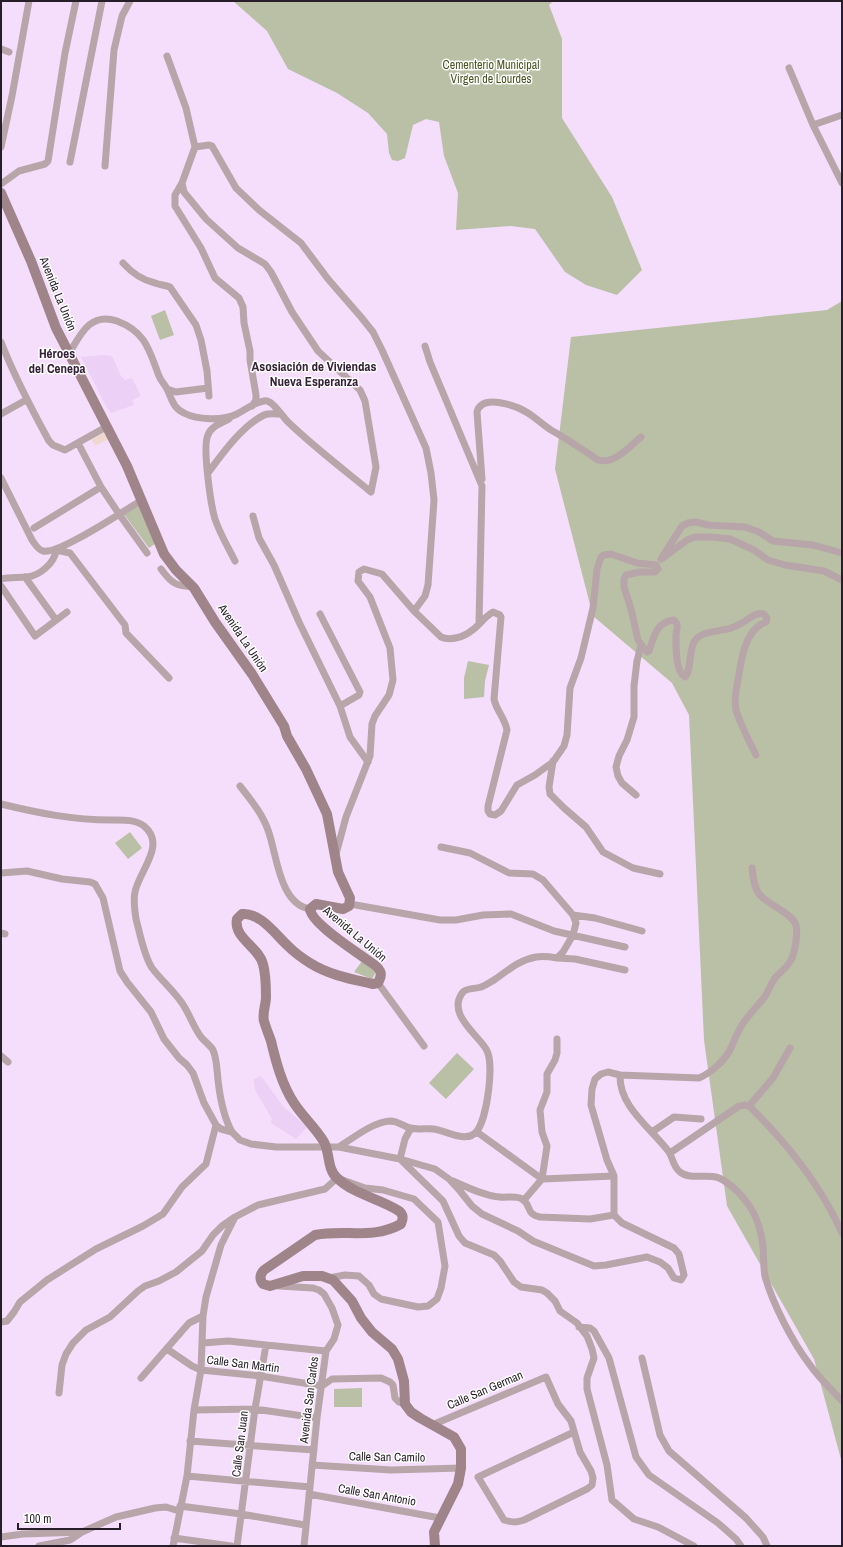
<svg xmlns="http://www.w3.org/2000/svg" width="843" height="1547" font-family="'Archivo Narrow',sans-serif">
<rect width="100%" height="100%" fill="#f5ddfc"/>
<!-- commercial -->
<path fill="#f0d7cf" d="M104,431L109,439L95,446L91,438Z"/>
<!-- built -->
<path fill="#edd0f5" d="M105,355L112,356L121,376L125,380L132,378L141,396L132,400L134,405L111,413L107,408L81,357Z
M261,1076L283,1106L307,1127L296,1139L271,1123L272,1119L255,1090L254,1079Z"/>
<!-- green -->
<path fill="#b9c0a6" d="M233,1H553L549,5L562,39V118L612,197L642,270L617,295L586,285L565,272L535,229L511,226L456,230L458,193L444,156L439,122L426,119L413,125L405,158L398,161L392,160L389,153L387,134L368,113L337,93L288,69L267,31Z
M842,301V1463L814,1359L727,1206L704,1040L689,715L672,683L593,616L555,469L571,337L827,310Z
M165,310L174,335L160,340L151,316Z
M141,503L156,543L149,548L123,513Z
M468,661L489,665L485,681L484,697L464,699V678Z
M130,832L142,848L128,859L115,843Z
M362,961L376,972L372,979L354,972Z
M457,1053L474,1069L446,1099L429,1083Z
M362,1388V1407H334V1389Z"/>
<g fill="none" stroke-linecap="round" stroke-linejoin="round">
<!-- minor -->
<path stroke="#b7a5a9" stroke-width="7" d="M1,49L9,52
M167,56L186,108L195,147L182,183L175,195V206L201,248L215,278L239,298L243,307L244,323L250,351V360L256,395V400L252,406
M789,68L813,125L842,183
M813,125L842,115
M1,147L12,96L29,1
M195,147L209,145L212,146L236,188L259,210L301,243L328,279L361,317L373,332L382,350L426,448L431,473L434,500L428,585L425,596L414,611
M70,162L102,1
M105,166L114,50L122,16L130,1
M1,184L19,171L45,164L48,161L65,53L76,1
M123,263C132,273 142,280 155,283C160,285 165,285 170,287L196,325L201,340L207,371L209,396
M1,342C14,376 31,408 49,441L53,445L65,450L106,427
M425,346L430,362L482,486L479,624
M70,352C81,333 91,312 117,321C146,332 149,350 159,376C161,381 165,385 167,389C172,399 173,408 184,413C197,420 223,421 237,414C245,410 255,402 264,401C272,399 282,416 288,422C314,447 343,469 371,492L376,467L365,401L360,390L318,351L292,312L271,272L265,264L238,248L206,219L184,192L182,183
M167,389L176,392L208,388
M1,414L26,400
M229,419C222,423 211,426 208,435C202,446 211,506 215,519C220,534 228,547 235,561
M78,443L101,487L119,514L147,553
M208,473C222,454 242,426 264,415C269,413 275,414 280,414
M1,478L32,540C35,544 38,550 43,551C59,555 125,510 142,500
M482,479L477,412C482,393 517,406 528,413C536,418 543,425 551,430C567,439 582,449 598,460C614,465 630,446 641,437
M253,516L259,538L274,565L299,622L340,706L350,737L368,762
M34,528L101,487
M663,558L687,540L695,537H711L730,539L754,550L768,560L785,565L824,571L842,580
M661,559L682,526L688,523L696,522L708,525L745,527L759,532L773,541L813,545L842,553
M656,565L658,569L655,572H639L626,575L624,579V587L631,609L638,640L647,652L649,651C654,637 656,622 674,620C676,622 677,623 677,625C678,628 676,632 676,635C676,645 675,672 685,677C691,672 689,651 694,642C701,630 720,632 731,628C736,626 741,624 745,621C751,617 757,612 764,614L767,618L766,622C745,629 741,660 738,680C736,689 734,701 736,710C741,726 749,741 756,755
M161,569C172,584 176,586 194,587
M25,577L56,620
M1,579C10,577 18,578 27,577C39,576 55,563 56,550L70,553L125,625L126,633L169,678
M1,586L35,636L67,612
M320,614L360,692L359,695L340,706
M553,761L549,787L550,794L564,808L586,827L603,852L633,868L660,874
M240,786C250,799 262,813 268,830C277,854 279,904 310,909
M636,795L622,783L618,776L616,767L619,756L627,740L634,717V686L637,661L641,645
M1,804C38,813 73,820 111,820C122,820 135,819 144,826C167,845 139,871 135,892C133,900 135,912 136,919C140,934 144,956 152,968C161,980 173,990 182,1003C189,1013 193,1026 201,1037C205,1042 210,1045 213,1050C217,1059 217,1071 218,1080C220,1098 223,1116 232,1132
M336,854L346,817L370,756L372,724L375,716L389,695L393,680L390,648L370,597L358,581L359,572L364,569L382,574L414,611L441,637C450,641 464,637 471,631C479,626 484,617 493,612L500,615L501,617L494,699C496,710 505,718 507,730L488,806V811L490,814L495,815L501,811L517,785L535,775L553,762L564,746L567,735L570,688L581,658L593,608L597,569L601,557L604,555L611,554L637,563L656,565
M1,873L27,871L62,879L90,882L95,884L103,898L120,971L127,982L151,1012L164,1039L179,1058L187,1065L193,1073L204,1103L216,1125
M350,904L440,920H456L483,915L511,914L554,931L625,947
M573,915L595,918L642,931
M1,933L5,934
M557,958L575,959L625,970
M378,983L424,1046
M1,1056L8,1062
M620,1075L699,1078C711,1073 724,1061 730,1050C734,1041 737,1033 742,1025C748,1015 756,1008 763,999C768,993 770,985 775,978C780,972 787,968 791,960C795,953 798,933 796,925C792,913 768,905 759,894C754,887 753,877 752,868
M749,1106L773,1078L790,1048
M411,1128L405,1139L400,1159L443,1201L459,1236L465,1243L494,1255L500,1261L514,1282L521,1287L542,1290L547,1293L555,1301L560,1311L577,1323L587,1336L592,1349L594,1358L587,1378V1389L607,1465L612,1500L634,1519L658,1527L694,1546
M477,1132L542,1179L614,1176
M652,1132L674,1117L701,1119
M339,1147C353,1138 373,1122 390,1121C398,1121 403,1126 410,1128C418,1130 427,1128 434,1129C447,1131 467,1144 477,1131C487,1118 495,1062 486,1049C477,1034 446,1013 463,992C467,988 475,989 481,987C485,986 490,982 494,980C507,971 519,960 536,957C543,956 551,957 557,958L563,952L573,935L576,923L573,915L543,880L533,874L509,873L470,853L441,847
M670,1153L739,1106L746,1105L749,1106C787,1143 820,1184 842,1233
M453,1181C467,1187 484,1196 500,1197C507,1198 516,1195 522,1199C532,1205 525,1214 540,1217L590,1219L614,1215
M524,1200L542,1179L547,1146L542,1132L540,1110L547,1092V1074L555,1060L557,1053V1039
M279,1286L313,1288L319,1290L324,1294L332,1308L338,1325L334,1339L326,1351L317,1418L304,1546
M1,1322L7,1321L14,1312L20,1302L47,1280L96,1249L143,1226L163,1214L182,1187L206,1164L216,1125L221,1129L232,1132L240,1140L251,1144L276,1147H339L400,1159L435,1169L449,1179L460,1191L472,1206L482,1214L518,1231L533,1241L594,1266L606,1265L647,1257L660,1262L668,1268L674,1278L681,1280L684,1275L679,1254L674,1248L622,1223L614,1215V1176L607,1160L591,1105L592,1089L595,1079L601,1074L608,1072L620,1075C619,1107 651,1128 669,1152C673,1158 673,1167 680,1172C690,1180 705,1174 716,1177C725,1179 739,1192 744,1199C755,1211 761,1230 763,1246C764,1256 763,1266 765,1276C772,1303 793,1343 810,1365C819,1378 831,1389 842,1401
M579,1327L590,1328L594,1331L609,1358L636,1457L649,1475L718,1523L736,1539L741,1546
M203,1343L228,1341L326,1351
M167,1349L192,1366L201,1370L260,1376L322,1386L332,1379L381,1378L390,1382L393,1385L395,1398L399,1402L405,1404
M642,1358L660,1435L669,1451L746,1518L763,1537L767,1546
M141,1378L189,1323L203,1316
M59,1393L62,1365L66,1354L73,1343L86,1330L110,1317L138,1291L145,1286L159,1281L176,1272L202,1251L213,1235L222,1226L235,1217L258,1205L325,1189L337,1178L365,1188L383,1190L414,1199L438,1222L445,1266L441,1288L437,1299L428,1306L418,1307L381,1299L374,1294L369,1285L359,1276L345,1275L329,1278
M194,1410L255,1409L317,1418
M432,1425L546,1377L558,1404L571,1421L580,1452L591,1471L593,1478L592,1485L587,1489L524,1520C516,1523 511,1522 504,1520L478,1477L574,1432
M190,1441L314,1450
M312,1465L391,1470L461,1468
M187,1476L310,1487
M309,1494L440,1518
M180,1506L241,1514L305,1525
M1,1537L23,1534L82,1532
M174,1538L231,1546
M39,1546L70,1540L82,1532L116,1517L155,1508L166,1507L179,1511
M173,1546L187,1476L194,1410L201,1370L203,1316L206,1297L221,1245L234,1219
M237,1546L255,1409L266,1345"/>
<!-- secondary -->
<path stroke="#9f858a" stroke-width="10" d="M1,193L31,261L56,328L127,466L164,554L176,570L194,588L215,622L252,674L284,726L287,736L306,769L327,814L338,872L350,898L349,906L343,909L316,904L310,909C311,923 354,950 366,959C370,962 378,966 380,971C382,975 380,979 378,983L373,984C351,979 329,975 310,963C302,958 294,952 288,946C276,935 260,912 242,914L237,919C233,938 259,947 263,964C266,975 266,987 266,997C266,1005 262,1013 264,1021C266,1028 269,1035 271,1041C276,1062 282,1085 294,1103C303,1117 316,1128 324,1142C330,1153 327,1169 337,1178C355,1195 379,1198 399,1211C404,1215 403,1219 401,1224C372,1240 345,1229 315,1235L264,1270C260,1274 259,1279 263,1284L270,1286L303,1276H322L333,1280L352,1301L361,1318L372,1332L392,1349L398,1359L404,1381L405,1404L411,1412L420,1418L454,1437L461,1449V1468L458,1484L434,1532L435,1546"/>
</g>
<g text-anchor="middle" stroke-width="3" stroke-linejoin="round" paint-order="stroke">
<!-- park labels -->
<g font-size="12" fill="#4a5422" stroke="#fff">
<text x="491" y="69">Cementerio Municipal<tspan x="491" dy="14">Virgen de Lourdes</tspan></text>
</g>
<!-- street labels -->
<g font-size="12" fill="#271e29" stroke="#fff">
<text transform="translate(58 294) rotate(68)" y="4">Avenida La Unión</text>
<text transform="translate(243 638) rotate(56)" y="4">Avenida La Unión</text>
<text transform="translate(355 934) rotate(40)" y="4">Avenida La Unión</text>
<text transform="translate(243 1364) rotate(7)" y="4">Calle San Martin</text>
<text transform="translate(485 1390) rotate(-23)" y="4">Calle San German</text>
<text transform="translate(309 1400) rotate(-83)" y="4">Avenida San Carlos</text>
<text transform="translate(240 1444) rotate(-83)" y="4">Calle San Juan</text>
<text transform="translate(387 1457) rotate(1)" y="4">Calle San Camilo</text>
<text transform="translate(377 1495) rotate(10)" y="4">Calle San Antonio</text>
</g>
<!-- neighbourhood labels -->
<g font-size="13" font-weight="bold" fill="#342239" stroke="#fff">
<text x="57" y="358">Héroes<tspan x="57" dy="15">del Cenepa</tspan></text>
<text x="314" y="371">Asosiación de Viviendas<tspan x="314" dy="15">Nueva Esperanza</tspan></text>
</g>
</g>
<!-- border -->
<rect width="843" height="1547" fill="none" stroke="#271e29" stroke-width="4"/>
<!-- scale -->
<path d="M18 1523v6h102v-6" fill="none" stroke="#271e29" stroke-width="2"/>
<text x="24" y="1523" font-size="12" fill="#271e29" stroke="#ffffff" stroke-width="3" paint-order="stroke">100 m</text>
</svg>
